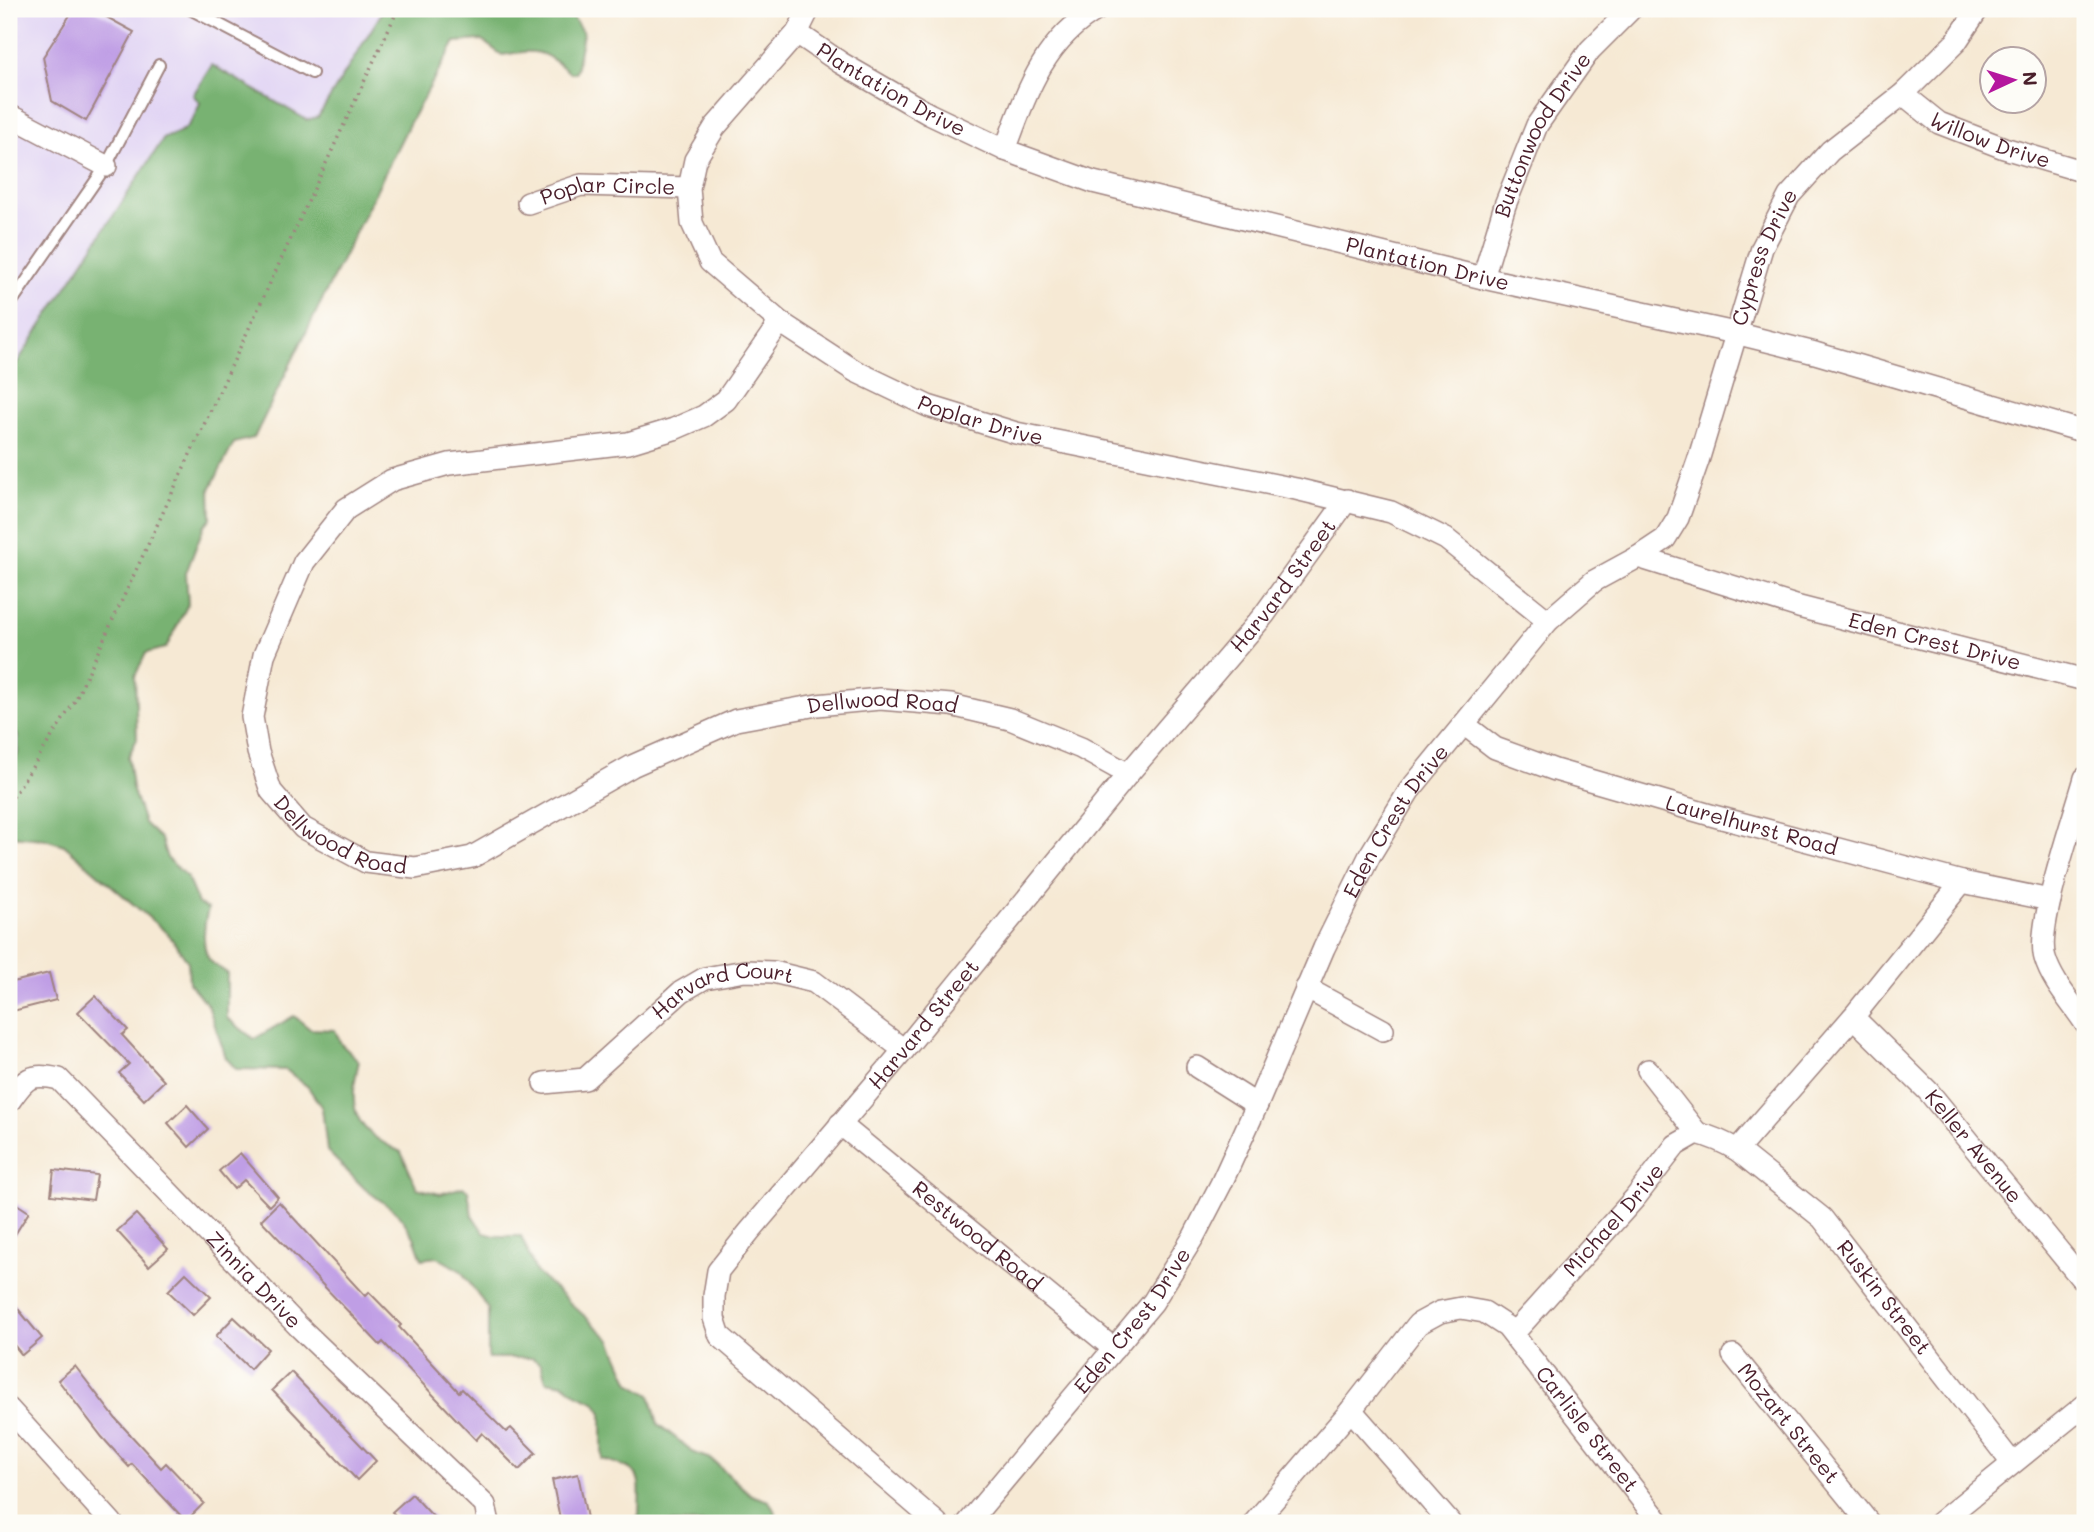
<svg xmlns="http://www.w3.org/2000/svg" width="2094" height="1532" font-family="Mali,sans-serif">
<rect width="100%" height="100%" fill="#fdfcf7"/>
<filter id="ink" filterUnits="userSpaceOnUse"><feTurbulence type="fractalNoise" baseFrequency=".0143" numOctaves="2"/><feDisplacementMap in="SourceGraphic" scale="14" xChannelSelector="R" yChannelSelector="G"/><feConvolveMatrix kernelMatrix="1 2 1 2 8 2 1 2 1" color-interpolation-filters="sRGB"/></filter>
<filter id="wash" filterUnits="userSpaceOnUse"><feTurbulence type="fractalNoise" baseFrequency=".00686" numOctaves="4" result="noise"/><feDisplacementMap in="SourceGraphic" scale="28" xChannelSelector="R" yChannelSelector="G"/><feGaussianBlur stdDeviation="1.57" result="paint"/><feColorMatrix in="noise" values="0 0 0 0 0 0 0 0 0 0 0 0 0 0 0 0 0 1.4 0 .05"/><feComposite in="paint" operator="in"/></filter>
<g filter="url(#wash)">
<rect width="100%" height="100%" fill="#f6e9d4"/>
<!-- built -->
<path fill="#e1d4f4" d="M9,9H384L317,117L307,121L212,65L194,119L9,375Z
M9,717L18,737V753L9,777Z
M2085,881V985L2075,972L2077,908Z"/>
<!-- forest -->
<path fill="#78b272" stroke="#61684e" stroke-width="2" d="M384,9H574V19L583,33L576,72L570,73C543,49 536,49 502,55L481,40L455,42L409,124L254,438L234,443L210,489L211,518L204,526L186,573L188,604L166,648L146,653L135,676L137,739L128,757L132,788L144,823L161,839L167,858L187,877L198,904L208,909C204,923 201,946 209,959C213,965 222,969 227,973V1018L254,1039L294,1016L310,1029L335,1030L341,1044L359,1061C347,1111 354,1130 401,1152L417,1188L440,1194L463,1187L468,1191L472,1215L484,1233L495,1236H521L536,1272L611,1340L630,1383L650,1395L658,1424L696,1454L711,1459L751,1495L769,1501L777,1516L785,1523H629L639,1515C640,1473 644,1471 602,1459V1413L595,1402L578,1395L564,1384L546,1381L541,1364L532,1358H488V1309L461,1271L437,1257L422,1259L414,1237L399,1214L365,1189L327,1151L322,1108L308,1087L286,1070L236,1069L226,1058L208,1005L189,983L188,962L168,934L64,845L45,839L9,836V777L18,753V737L9,717V375L164,138C187,131 191,126 200,103L193,95L212,65L307,120L318,117Z"/>
<g id="blocks">
<!-- building -->
<path fill="#bf9ee5" d="M74,9H92L134,32L86,121L52,101L43,57Z
M49,973L56,1000L9,1012V983Z
M95,996L128,1030L122,1035L164,1081L144,1100L119,1073L129,1064L78,1012Z
M187,1105L208,1129L189,1147L168,1123Z
M240,1153L278,1197L269,1206L244,1180L234,1189L219,1171Z
M54,1170L97,1175L93,1200L51,1195Z
M9,1199L29,1212L9,1244Z
M279,1202L365,1296L369,1292L401,1325L399,1327L459,1392L462,1389L506,1432L511,1428L536,1453L519,1470L482,1433L476,1440L383,1342L380,1345L261,1220Z
M136,1214L168,1249L149,1266L117,1231Z
M186,1273L211,1297L193,1315L168,1291Z
M9,1298L42,1338L22,1355L9,1339Z
M234,1317L268,1349L250,1369L216,1336Z
M75,1366L116,1419L161,1468L166,1463L204,1503L186,1521L132,1464L129,1467L102,1437L58,1380Z
M291,1372L376,1461L357,1480L272,1390Z
M578,1474L588,1523H561L552,1480Z
M412,1494L439,1523H403L392,1512Z"/>
</g>
</g>
<g filter="url(#ink)">
<use href="#blocks" fill-opacity="0" stroke="#a08480" stroke-width="2"/>
<g fill="none" stroke-linecap="round" stroke-linejoin="round">
<defs>
<path id="service" d="M190,9L312,73
M9,306L106,166L159,65"/>
<g id="minor">
<path id="s1" d="M809,9L797,33L715,127L695,160L689,188L692,223L710,262L780,322L855,371L928,406L1016,433L1296,489L1391,512L1446,539L1548,621"/>
<path id="s2" d="M797,33L841,63L929,114L1005,150L1093,182L1483,278L1735,333L1815,353L2085,432"/>
<path id="s3" d="M1903,94L1939,123L2004,148L2085,172"/>
<path d="M9,115L106,166"/>
<path d="M1005,150C1026,94 1043,40 1098,9"/>
<path id="s4" d="M528,203L581,185L689,188"/>
<path id="s5" d="M1483,278L1505,205L1537,125L1590,50L1631,9"/>
<path id="s6" d="M780,322L726,400L704,416L674,429L628,443L449,464L392,480L346,509L304,562L264,655L252,717L258,752L271,791L303,828L366,862L415,868L472,857L632,766L736,720L817,705L880,699L951,705L1010,719L1081,748L1128,774"/>
<path id="s7" d="M1638,557L1665,539L1678,518L1698,461L1762,248L1789,196L1830,151L1903,94L1956,42L1978,9"/>
<path id="s8" d="M1465,725L1495,748L1555,770L1714,816L1962,882L2050,900"/>
<path d="M2085,778C2075,815 2035,927 2045,958C2052,982 2072,1003 2085,1023"/>
<path d="M1306,988L1383,1030"/>
<path id="s9" d="M1853,1017L1928,1091L2085,1283"/>
<path d="M1197,1067L1257,1105"/>
<path d="M1648,1070L1697,1133"/>
<path id="s10" d="M544,1083L585,1079L681,992L705,978L745,971L773,972L814,982L904,1050"/>
<path id="s11" d="M9,1102C25,1079 29,1072 59,1079L298,1326L485,1505L489,1523"/>
<path id="s12" d="M840,1124L1114,1349"/>
<path d="M1737,1150L1853,1017L1962,882"/>
<path id="s13" d="M1513,1334L1635,1198L1676,1145L1697,1133C1712,1137 1724,1142 1737,1150L1822,1218L2012,1463"/>
<path id="s14" d="M1733,1355L1869,1523"/>
<path d="M9,1409L112,1523"/>
<path d="M1351,1410L1450,1523"/>
<path id="s15" d="M937,1523L720,1336L714,1318V1296L718,1271L749,1232L904,1050L1128,774L1264,615L1347,500"/>
<path id="s16" d="M968,1523L1153,1302L1194,1236L1221,1184L1257,1105L1324,948L1370,855L1409,791L1548,621L1594,581L1638,557L1799,607L2085,680"/>
<path id="s17" d="M1254,1523L1351,1410L1418,1324L1440,1312L1461,1308L1484,1312L1507,1327L1660,1523"/>
<path d="M1939,1523L2085,1405"/>
</g>
</defs>
<!-- service casing -->
<use href="#service" stroke="#a08480" stroke-width="14"/>
<!-- minor casing -->
<use href="#minor" stroke="#a08480" stroke-width="24"/>
<!-- path -->
<path stroke="#a08480" stroke-width="3.5" stroke-dasharray="2 5" stroke-linecap="butt" d="M9,803L75,701L398,9"/>
<!-- service -->
<use href="#service" stroke="#fff" stroke-width="10"/>
<!-- minor -->
<use href="#minor" stroke="#fff" stroke-width="21"/>
</g>
</g>
<g text-anchor="middle" stroke-width="5" stroke-linejoin="round" paint-order="stroke">
<!-- street labels -->
<g font-size="21" fill="#4a1f2b" stroke="#fdfcf7">
<text dy="7" stroke="none"><textPath href="#s2" startOffset="110">Plantation Drive</textPath></text>
<text dy="7" stroke="none"><textPath href="#s5" startOffset="156">Buttonwood Drive</textPath></text>
<text dy="7" stroke="none"><textPath href="#s3" startOffset="100">Willow Drive</textPath></text>
<text dy="7" stroke="none"><textPath href="#s4" startOffset="82">Poplar Circle</textPath></text>
<text dy="7" stroke="none"><textPath href="#s7" startOffset="332">Cypress Drive</textPath></text>
<text dy="7" stroke="none"><textPath href="#s2" startOffset="677">Plantation Drive</textPath></text>
<text dy="7" stroke="none"><textPath href="#s1" startOffset="614">Poplar Drive</textPath></text>
<text dy="7" stroke="none"><textPath href="#s15" startOffset="1241">Harvard Street</textPath></text>
<text dy="7" stroke="none"><textPath href="#s16" startOffset="1500">Eden Crest Drive</textPath></text>
<text dy="7" stroke="none"><textPath href="#s6" startOffset="1479">Dellwood Road</textPath></text>
<text dy="7" stroke="none"><textPath href="#s16" startOffset="828">Eden Crest Drive</textPath></text>
<text dy="7" stroke="none"><textPath href="#s8" startOffset="306">Laurelhurst Road</textPath></text>
<text dy="7" stroke="none"><textPath href="#s6" startOffset="891">Dellwood Road</textPath></text>
<text dy="7" stroke="none"><textPath href="#s10" startOffset="212">Harvard Court</textPath></text>
<text dy="7" stroke="none"><textPath href="#s15" startOffset="674">Harvard Street</textPath></text>
<text dy="7" stroke="none"><textPath href="#s9" startOffset="177">Keller Avenue</textPath></text>
<text dy="7" stroke="none"><textPath href="#s13" startOffset="152">Michael Drive</textPath></text>
<text dy="7" stroke="none"><textPath href="#s12" startOffset="177">Restwood Road</textPath></text>
<text dy="7" stroke="none"><textPath href="#s11" startOffset="341">Zinnia Drive</textPath></text>
<text dy="7" stroke="none"><textPath href="#s13" startOffset="527">Ruskin Street</textPath></text>
<text dy="7" stroke="none"><textPath href="#s16" startOffset="261">Eden Crest Drive</textPath></text>
<text dy="7" stroke="none"><textPath href="#s14" startOffset="88">Mozart Street</textPath></text>
<text dy="7" stroke="none"><textPath href="#s17" startOffset="485">Carlisle Street</textPath></text>
</g>
</g>
<!-- margin -->
<rect width="2094" height="1532" fill="none" stroke="#fdfcf7" stroke-width="35"/>
<!-- north arrow -->
<g transform="translate(2013 80) rotate(86)"><circle r="33" fill="#fdfcf7" stroke="#b5a4a5" stroke-width="2"/>
<path d="M0-5L12 26L0 18L-12 26Z" fill="#b5179e"/>
<text y="-10" font-size="19" font-weight="bold" text-anchor="middle" fill="#4a1f2b">N</text>
</g>
</svg>
